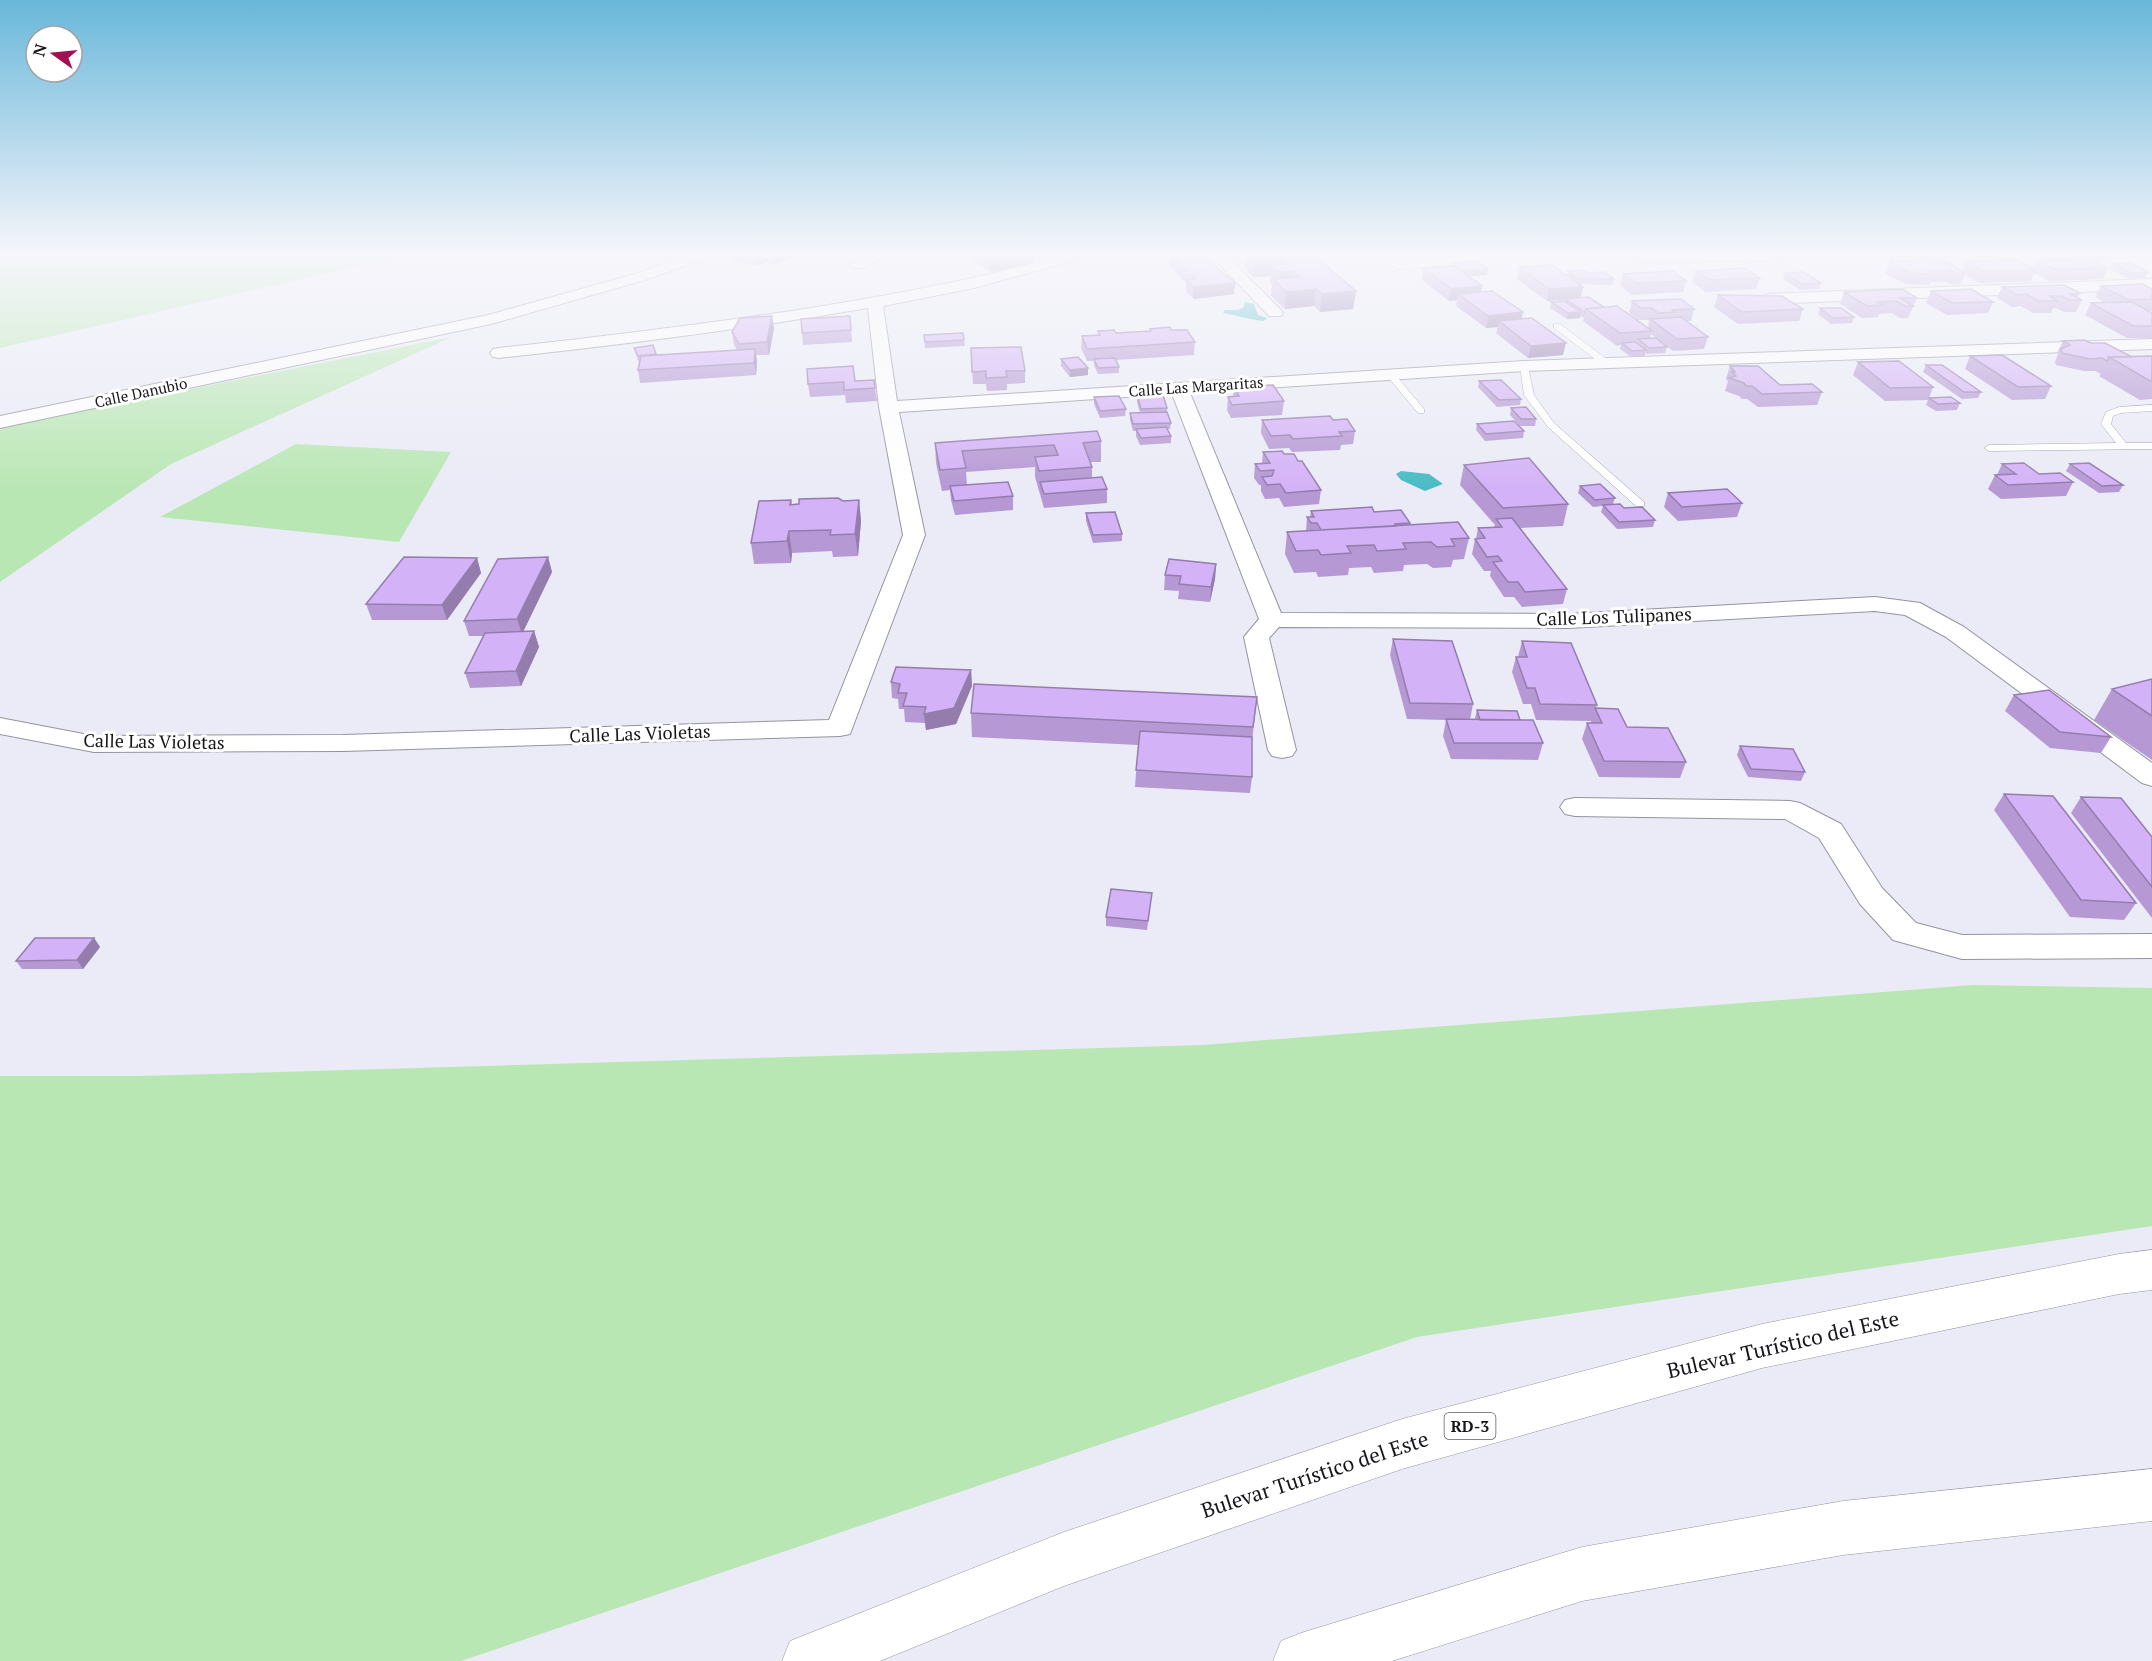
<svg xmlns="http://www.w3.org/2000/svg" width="2152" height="1661" font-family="'PT Serif',serif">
<rect width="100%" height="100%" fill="#ebebf7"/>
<!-- green -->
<path fill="#b9e7b4" d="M0,256H403L0,348Z
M452,337L171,464L0,582V427Z
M296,444L451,452L399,542L160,517Z
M1973,985L2152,988V1226L1417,1337L461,1661H0V1076H141L1203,1045Z"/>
<!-- water -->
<path fill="#4abbc4" d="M1245,302L1254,304L1258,315L1267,318L1264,321C1249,320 1238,315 1223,313L1225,310H1238L1244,307Z
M1401,471L1429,474L1443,484L1425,491L1401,480L1396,474Z"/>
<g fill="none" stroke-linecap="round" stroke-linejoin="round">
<defs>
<path id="lane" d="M1371,256H1381L1400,265L1447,261L1440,256H1449L1458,263L1454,265L1399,269Z
M1554,324H1560L1609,361V365H1603L1554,328Z
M1524,363L1528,366L1534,395L1554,423L1644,502V506H1636L1548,427L1524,395L1520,366Z
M1388,373H1394L1424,409V413H1418L1388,377Z
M2152,405V411L2121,413L2113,416L2111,424L2126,443H2152V449L1989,451L1984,448L1989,445L2116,443L2101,424L2106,412L2119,407Z"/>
<path id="street" d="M685,256H706L704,259L648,279L491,324L0,428V416L488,315L638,273Z
M867,256H886L863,268H853L850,265Z
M1059,256H1081L1079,259L974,288L883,306L897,401L1524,361L2152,339V349L1524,371L1190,393L1281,613L1568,614L1875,597L1920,603L1964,627L2152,763V786L2142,783L1946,637L1905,615L1875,611L1568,628L1279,627L1269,638L1296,750L1292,756L1282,758L1272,756L1268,750L1244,637L1259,619L1172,394L899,412L925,535L850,734L840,736L343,751L94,752L0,734V718L94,736L343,735L829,720L903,535L879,407L868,308C745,329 622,345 499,358L493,357L490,353L493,349L499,348C601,337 704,324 805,309C891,295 976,280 1059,256Z
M1207,256H1224L1232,261L1281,310L1283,313L1281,316H1269L1222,267Z
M1636,256H1802L1795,260L1642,262L1637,261Z
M2152,279V289L1767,304L1759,299L1767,294Z
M1575,798L1790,801L1800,803L1841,824L1882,888L1916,923L1962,935L2152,934V958L1962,959L1893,940L1860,904L1819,838L1785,819L1575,816L1565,814L1560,807L1565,800Z"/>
<path id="secondary" d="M2124,256H2145L2152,259V270L2126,259Z"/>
<path id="highway" d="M2152,1250V1290L2119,1294L1762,1368L1402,1469L1064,1586L880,1661H782L790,1641L1064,1532L1402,1419L1762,1324L2119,1254Z
M2152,1469V1521L1843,1555L1582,1601L1392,1661H1273L1281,1641L1301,1633L1582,1547L1843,1501Z"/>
</defs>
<!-- lane casing -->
<use href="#lane" stroke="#94949f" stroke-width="1"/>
<!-- street casing -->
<use href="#street" stroke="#94949f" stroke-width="2"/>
<!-- secondary casing -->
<use href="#secondary" stroke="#94949f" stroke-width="1"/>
<!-- highway casing -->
<use href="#highway" stroke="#94949f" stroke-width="1"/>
<!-- lane -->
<use href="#lane" fill="#fff" fill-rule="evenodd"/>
<!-- street -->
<use href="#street" fill="#fff" fill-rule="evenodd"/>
<!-- secondary -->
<use href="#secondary" fill="#fff" fill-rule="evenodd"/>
<!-- highway -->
<use href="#highway" fill="#fff" fill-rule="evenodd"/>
</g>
<!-- wall -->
<path fill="#b699d4" d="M732,256H795V257L776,264L767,262L757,266L733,260Z
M965,256H1034V263L991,272L965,257Z
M1170,256L1235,283L1234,294L1194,299L1186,291V282L1170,267Z
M1246,256H1314L1356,291L1353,309L1320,312L1314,306L1285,309L1271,296L1272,284L1270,282L1271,276L1253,277L1245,269Z
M1919,256H1936L1962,271L1966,261L2032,268L2036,260L2108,268L2103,279L2049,281L2034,273L2031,281L1979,283L1965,275L1961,284L1951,285L1946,282H1930L1929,285L1905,284L1885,273L1890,261L1918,260Z
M2085,256H2113L2110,260L2096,261Z
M1451,263L1487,275L1469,276L1481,292L1522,319L1563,355L1528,358L1496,333L1498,327L1486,328L1456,306L1457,300L1449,301L1422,280L1423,268L1450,266Z
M2113,263L2148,272L2145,278L2128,279L2110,269Z
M1519,267L1567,276L1568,271L1588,273L1614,279L1612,285L1580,284L1583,287L1581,298L1605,307L1648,328L1649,321L1648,320H1638L1629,313L1632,301L1694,309L1691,321H1686L1708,337L1704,349L1673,351L1651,334L1650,339L1667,347L1665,353L1647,354L1645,353V356L1631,357L1620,349L1621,345L1617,346L1583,321L1584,318L1580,316V318L1567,319L1550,308L1551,302L1565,301V300L1547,301L1517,279Z
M1696,271L1760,278L1756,289L1706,292L1692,282Z
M1785,273L1821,283L1819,289L1800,290L1783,279Z
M1623,274L1686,281L1683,292L1632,295L1620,285Z
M2101,286L2152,289V311H2149L2152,313V338H2127L2085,315L2091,303H2105L2095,297Z
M2002,287L2080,293L2078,298L2082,300L2076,312H2064L2056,308H2053L2051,313H2033L2021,306L2012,307L1997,298Z
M1931,291L1993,302L1988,313L1947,315L1926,303Z
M1844,292L1917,298L1908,318H1900L1892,313L1879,314L1878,317L1862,318L1840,304Z
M1718,295L1803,309L1799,321L1738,324L1714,307Z
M1820,308L1854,317L1852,323L1831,324L1818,314Z
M850,316L852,342L803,345L802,333Z
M774,328L769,355H756L757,361L756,375L640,383L638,370L639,363L634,348L656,355L737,350L734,345L732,332Z
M1150,329L1171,330L1195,342L1194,355L1116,360L1119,367V373L1098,374L1094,365V361H1087L1081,348L1082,336L1098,335V331L1116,333L1150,331Z
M924,335L964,340L965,346L925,348Z
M2063,341L2091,343L2132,356H2152V399L2140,400L2099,376L2101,374L2095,371H2084L2056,365L2055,362L2058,354L2057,353Z
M971,348L1025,371V383L1007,384V390L987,391L986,384H973Z
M1970,356L2051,386L2045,399L2012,400L1965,369Z
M1061,359L1088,375L1070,377L1061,366Z
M1858,362L1933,387L1929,398L1960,403L1957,410L1936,411L1926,405L1928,400L1885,401L1853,375Z
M1926,365L1981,392L1978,398L1962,399L1923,372Z
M1730,366L1780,385L1822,392L1817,405L1758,407L1747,399H1742L1739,396L1725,391L1728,381L1726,379Z
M855,381L875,388L877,401L846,403L845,395L810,397L808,384Z
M1479,381L1521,399L1520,405L1497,407L1478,387Z
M1234,387L1284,401L1282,415L1231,418L1227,410L1228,397L1233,396Z
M1137,395L1167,408V413L1171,423L1170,429H1168L1171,436V443L1140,445L1136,436V431H1133L1130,420V413H1140L1137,402Z
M1094,397L1126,409L1125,416L1100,418L1094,404Z
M1511,408L1536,419L1535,426H1520L1510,415Z
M1262,420H1333L1355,431L1353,444L1341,445L1340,450L1292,452L1289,448L1269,449L1261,433Z
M1477,424L1524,431L1523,438L1485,441L1476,430Z
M1101,441V462H1091L1092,467V478L1107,489V503L1044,508L1035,477V467L966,472L967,485L1013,496V510L955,515L951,500L950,490L942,491L936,463L935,443Z
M1263,452L1284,454L1321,490L1319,504L1284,507L1279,498L1265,499L1261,491V485H1259L1254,478L1255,464L1262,463Z
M2002,464L2039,474L2073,482L2066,496L2001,499L1988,489L1995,475H1997Z
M2070,464L2123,485L2119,492L2099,493L2066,471Z
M1464,465L1568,504L1563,526L1520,528L1567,589L1563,604L1522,607L1514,597H1504L1490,576L1491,571H1484L1472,554L1475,539H1476L1478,528L1494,527L1495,525L1460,485Z
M1580,486L1615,498L1613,504L1655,520L1653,527L1617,529L1601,512L1603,506L1593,507L1578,493Z
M1668,493L1742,503L1737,517L1678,521L1664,507Z
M791,500L792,504L859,500L861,521L858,556L833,557L832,551L792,553L791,563L754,564L751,543Z
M1311,511L1374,512L1410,523L1409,525L1469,538L1464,559L1453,560L1451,567L1433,568L1427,564L1404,565L1403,571L1374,573L1371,567L1349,568L1348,575L1318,577L1316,572L1294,573L1285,554L1287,532L1306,531L1307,517H1310Z
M1086,513L1122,534V541L1093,543L1086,521Z
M548,557L552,572L523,632L534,631L539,647L521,686L470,688L465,673L483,636H469L464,621Z
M477,558L481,573L447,620H372L366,604Z
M1216,564L1215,579L1210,602L1178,599L1179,591L1164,590L1165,575Z
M1393,639L1473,704L1470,720H1476L1475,718L1477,710L1520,720L1543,743L1538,760L1451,759L1443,736L1446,720L1407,719L1390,655Z
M1522,641L1597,705L1596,708L1686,762L1680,778L1599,777L1582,739L1587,723H1591V721L1536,720L1531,704H1523L1512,672L1516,657H1518Z
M971,670L972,686L956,724L926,730L925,723L905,722L904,709H899L898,699L892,698L891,682Z
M2152,679V760L2094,720L2112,689Z
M2014,695L2111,737L2101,753L2050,748L2005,711Z
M1257,697L1252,742V777L1250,793L1135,787L1138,745L972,737L971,713Z
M1740,746L1805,772L1801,781L1748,777L1737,755Z
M2004,794L2136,903L2124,920L2070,917L1994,810Z
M2081,797L2152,837V918L2071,813Z
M1152,893L1147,930L1106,926V917Z
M94,938L100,947L83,969H22L16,961Z"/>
<!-- shaded-wall -->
<path fill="#947dad" d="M755,256H766L767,262L757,266Z
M774,256H795V257L776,264Z
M1014,256H1034V263L991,272L990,261Z
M1281,258L1280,272L1294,271L1292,288L1278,284L1279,272L1272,265L1271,276L1253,277L1254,260Z
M1488,269L1487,275L1461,277L1462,271Z
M1235,283L1234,294L1194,299V287Z
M1482,286L1480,298L1458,294L1457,300L1449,301L1451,289Z
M1583,287L1580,298L1547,301L1549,289Z
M1316,289L1314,306L1285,309L1286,292Z
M1356,291L1353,309L1320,312L1322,294Z
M1523,312L1521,324L1499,321L1498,327L1486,328L1488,316Z
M1581,312L1580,318L1567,319L1568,313Z
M772,316L774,328L769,355L767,342Z
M1566,343L1563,355L1528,358L1531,346Z
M755,349L757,361L756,375L754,363Z
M1088,368V375L1070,377V370Z
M859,500L861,521L858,556L855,534Z
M789,531L792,553L791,563L787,541Z
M548,557L552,572L522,634L517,619Z
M477,558L481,573L447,620L442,605Z
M1216,564L1215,579L1210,602L1211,587Z
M534,631L539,647L521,686L516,671Z
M971,670L972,686L956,724L926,730L924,714Z
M94,938L100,947L83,969L77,960Z"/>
<!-- building -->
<path fill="#d4b2f7" stroke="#947dad" stroke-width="1.5" d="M982,256H1014L990,261Z
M1170,256H1203L1235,283L1194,287L1186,280L1196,279Z
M1249,256H1314L1356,291L1322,294L1316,289L1286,292L1273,279L1300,277L1294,271L1279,272L1272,265L1287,264L1281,258L1254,260Z
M1923,256H1936L1953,265L1947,263H1937Z
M2089,258L2108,268L2054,269L2036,260Z
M1931,260L1937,263H1947L1966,273H1956L1951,270L1928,271L1933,274L1910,273L1890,261Z
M2017,260L2036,270L1983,271L1966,261Z
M1477,261L1488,269L1462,271L1451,263Z
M2113,263H2129L2148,272L2131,273Z
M1552,265L1583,287L1549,289L1519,267Z
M1454,266L1482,286L1451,289L1423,268Z
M1745,268L1760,278L1710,280L1696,271Z
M1584,270L1588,273L1604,272L1614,279H1578L1568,271Z
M1673,271L1686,281L1635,283L1623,274Z
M1803,272L1821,283L1802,284L1785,273Z
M2143,284L2152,289V299L2129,300L2101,286Z
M2064,285L2080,293L2070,294L2082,300H2069L2062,296H2049L2057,301H2038L2026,294L2017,295L2002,287Z
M1902,289L1917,298H1900L1913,306H1905L1896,301L1877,302L1883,305L1867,306L1844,292Z
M1971,289L1993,302L1952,303L1931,291Z
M1492,291L1523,312L1488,316L1458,294Z
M1718,295L1782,296L1803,309L1742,312Z
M1588,297L1604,307L1586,309L1585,312L1565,299Z
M1681,299L1694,309L1672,310L1675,312L1658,313L1651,308H1641L1632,301Z
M1564,301L1581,312L1568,313L1551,302Z
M2132,302L2152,313V326H2133L2091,303Z
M1617,306L1652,331L1620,333L1586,309Z
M1820,308H1841L1854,317L1833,318Z
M772,316L767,342L739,344L732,332L740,318Z
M850,316L851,330L802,333L801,319Z
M1681,317L1708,337L1677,339L1650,319Z
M1532,318L1566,343L1531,346L1499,321Z
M1170,327L1171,330H1187L1195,342L1087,349L1082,336L1100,335L1098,331L1114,330L1116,333L1151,331L1150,329Z
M963,333L964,340L925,342L924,335Z
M1656,338L1667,347L1649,348L1638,339Z
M2084,340L2091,343H2105L2132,357H2109L2107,361L2102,358L2090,359L2062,353L2061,349L2070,345L2063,341Z
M1635,342L1646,350L1632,351L1622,343Z
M653,345L656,354L638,356L634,348Z
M1021,347L1025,371H1006L1007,377L986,378V371L972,372L971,348Z
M755,349L754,363L638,370L641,356Z
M2002,355L2051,386L2018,387L1970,356Z
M2152,356V381H2150L2109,357Z
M1078,357L1088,368L1070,370L1061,359Z
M1115,358L1119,367L1098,368L1094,359Z
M1899,361L1933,387L1890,388L1858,362Z
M1926,365H1942L1981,392H1964Z
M853,366L855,381L874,380L875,388L844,390V382L808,384L807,369Z
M1730,366H1758L1780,385L1812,384L1822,392L1762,394L1752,386H1746L1744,383L1729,378L1736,376L1732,372H1735Z
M1501,380L1521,399L1499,400L1479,381Z
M1273,385L1284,401L1232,405L1228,397L1239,396L1234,387Z
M1137,395H1163L1167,408L1141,409Z
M1119,396L1126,409L1100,411L1094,397Z
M1951,397L1960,403L1938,404L1929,398Z
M1526,407L1536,419H1521L1511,408Z
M1167,412L1171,423L1133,424L1130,413Z
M1330,416L1333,420L1347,419L1355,431L1339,432L1342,436L1293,439L1290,435L1271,436L1262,420Z
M1514,421L1524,431L1486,434L1477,424Z
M1166,427L1171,436L1141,438L1136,429Z
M1097,431L1101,441L1083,443L1092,467L1039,471L1035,457L1058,455L1054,445L962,451L966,468L940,470L935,443Z
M1282,451L1284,454H1294L1298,461H1302L1321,490L1286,493L1280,484L1267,485L1262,477L1272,476L1274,470L1260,471L1255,464L1270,463L1263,452Z
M1529,458L1568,504L1503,508L1464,465Z
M2024,463L2039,474L2060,473L2073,482L2008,485L1995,475L2016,474L2002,464Z
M2089,463L2123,485L2102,486L2070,464Z
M1102,477L1107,489L1044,494L1040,482Z
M1008,482L1013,496L954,501L950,486Z
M1600,484L1615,498L1595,500L1580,486Z
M1727,489L1742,503L1682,507L1668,493Z
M838,498L843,501L859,500L855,534L830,535L831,530L789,531L787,541L751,543L759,501L791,500L790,505L799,504V499Z
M1620,504L1624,508L1642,507L1655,520L1619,522L1603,505Z
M1372,507L1374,512L1401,510L1410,523L1395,524L1396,526L1321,530L1317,523H1311L1307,517H1314L1311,511Z
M1115,512L1122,534L1093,535L1086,513Z
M1512,518L1567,589L1525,592L1518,582H1508L1493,562L1502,561L1498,556L1487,557L1475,539L1485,538L1478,528L1502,527L1496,519Z
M1458,522L1469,538L1451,539L1455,546L1437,547L1431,542L1403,543L1406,549L1377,551L1374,545L1347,546L1351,553L1321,555L1318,550L1296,551L1287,532Z
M404,557L477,558L442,605L366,604Z
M548,557L517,619L464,621L498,559Z
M1169,559L1216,564L1211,587L1179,584L1181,576L1165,575Z
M534,631L516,671L465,673L485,633Z
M1393,639L1452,641L1473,704L1410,703Z
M1522,641L1571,643L1597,705L1540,704L1535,688H1527L1516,657H1527Z
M896,667L971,670L954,708L924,714L926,707L903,706L907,693H898L900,684L891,682Z
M2152,679V716L2112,689Z
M974,684L1257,697L1253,727L971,713Z
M2049,690L2111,737L2060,732L2014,695Z
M1595,708L1618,709L1627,727L1668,728L1686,762L1604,761L1587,723H1602Z
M1477,710L1517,711L1520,720H1480Z
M1446,719L1533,720L1543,743H1454Z
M1140,731L1252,737V777L1136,770Z
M1740,746L1793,749L1805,772L1751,769Z
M2004,794L2053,796L2136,903L2081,900Z
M2081,797L2121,798L2152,837V887Z
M1111,889L1152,893L1148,921L1106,917Z
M35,938H94L77,960L16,961Z"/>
<!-- sky -->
<linearGradient id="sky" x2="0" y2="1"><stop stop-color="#69b7da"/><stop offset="0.52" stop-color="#f6f6fb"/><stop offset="1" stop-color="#f6f6fb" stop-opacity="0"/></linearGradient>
<rect width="2152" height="488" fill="url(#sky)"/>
<g text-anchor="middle" stroke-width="6" stroke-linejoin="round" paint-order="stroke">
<!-- far-street labels -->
<g font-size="15" fill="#17171b" stroke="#fff">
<text transform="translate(1196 387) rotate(-4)" y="5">Calle Las Margaritas</text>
<text transform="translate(141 393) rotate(-12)" y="5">Calle Danubio</text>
</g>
<!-- shield labels -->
<rect fill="#fff" stroke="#5d5d5f" stroke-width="1.5" x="1444.5" y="1413" width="51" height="26" rx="4.5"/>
<g font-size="16" font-weight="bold" fill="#17171b">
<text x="1470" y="1432">RD-3</text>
</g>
<!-- street labels -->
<g font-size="18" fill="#17171b" stroke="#fff">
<text transform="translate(1614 617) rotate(-2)" y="6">Calle Los Tulipanes</text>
<text transform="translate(640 734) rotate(-2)" y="6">Calle Las Violetas</text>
<text transform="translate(154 742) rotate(1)" y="6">Calle Las Violetas</text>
</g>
<!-- near-street labels -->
<g font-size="21" fill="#17171b" stroke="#fff">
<text transform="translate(1783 1345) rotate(-13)" y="7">Bulevar Turístico del Este</text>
<text transform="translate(1315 1475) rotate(-18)" y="7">Bulevar Turístico del Este</text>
</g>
</g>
<!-- north arrow -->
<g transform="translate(54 54) rotate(285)"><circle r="28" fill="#ffffff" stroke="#a2a2a4" stroke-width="1.5"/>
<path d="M0-4.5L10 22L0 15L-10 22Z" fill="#a21053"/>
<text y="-9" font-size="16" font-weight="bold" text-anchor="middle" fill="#17171b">N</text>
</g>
</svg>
